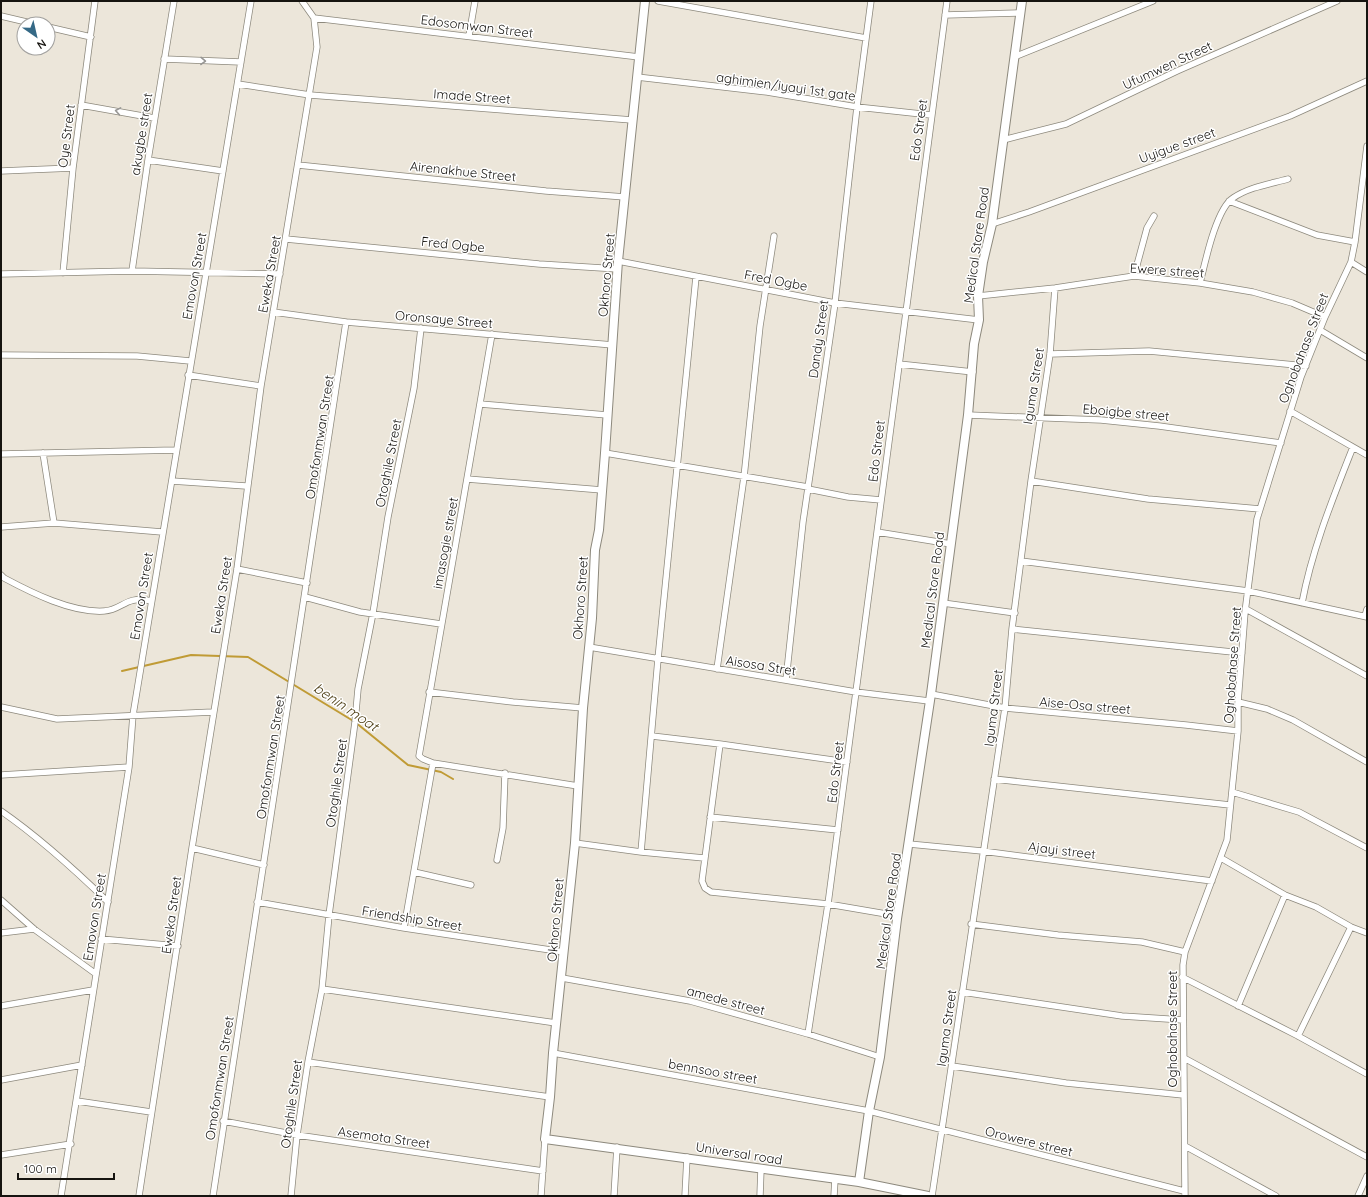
<svg xmlns="http://www.w3.org/2000/svg" width="1368" height="1197" font-family="Quicksand,sans-serif">
<rect width="100%" height="100%" fill="#ece6da"/>
<g fill="none" stroke-linecap="round" stroke-linejoin="round">
<!-- stream -->
<path stroke="#c09b35" stroke-width="2" d="M122,671L191,655L248,657L355,722L408,765L441,772L453,779"/>
<defs>
<path id="street" d="M658,1L866,38
M945,15L1021,13
M1,16L35,24
M314,18L639,57
M48,27L91,37
M469,36L475,1
M1014,57L1153,1
M164,59L241,62
M637,77L767,92L857,107L931,115
M238,84L310,95L632,120
M81,105L154,118
M1003,140L1066,124L1177,71L1337,1
M148,160L223,171
M298,165L546,191L625,197
M1,171L73,168
M1229,201L1317,235L1355,242
M992,224L1029,212L1290,116L1367,81
M286,239L539,264L618,269
M618,261L835,303L979,320
M1351,262L1367,272
M132,271L148,160L174,1
M63,273L73,168L95,1
M1,274L132,271L280,274
M1134,276L1147,228L1154,216
M1200,283C1205,263 1216,209 1233,198C1249,187 1270,184 1288,179
M978,296L1055,288L1134,276L1200,283L1253,292L1292,303L1325,317
M273,312L346,322L613,345
M1320,330L1367,358
M492,334L419,756L423,759L433,763L578,786
M1050,354L1149,351L1306,366
M1,355L137,356L190,361
M899,364L973,372
M188,375L261,386
M480,404L607,415
M1290,411L1367,455
M968,415L1101,420L1159,426L1281,443
M43,453L54,523
M605,453L808,487
M1,454L175,450
M467,479L602,490
M172,481L246,486
M1031,481L1148,499L1260,509
M808,489L848,497L881,500
M1,527L54,523L162,532
M877,532L951,544
M1021,561L1248,591L1367,617
M237,569L307,583
M1,575L4,578C32,593 72,613 104,611C123,610 125,595 151,601
M305,597L360,612L441,624
M943,603L1015,613
M1302,603C1312,549 1333,498 1353,447
M1246,609L1367,676
M1365,616L1367,609
M1012,629L1242,653
M589,647L856,692L929,701
M717,669L744,477L760,326L774,236
M786,680L803,522L835,303L857,107L871,1
M429,692L513,702L583,708
M931,694L1005,708L1186,725L1238,731
M1238,702L1267,709L1293,720L1367,762
M1,707L57,719L213,712
M652,736L720,744L847,762
M720,744L702,881L705,888L711,892L828,904L898,916
M1,775L129,767
M994,779L1230,805
M1232,792L1299,812L1367,848
M1,811C40,838 74,869 108,902
M710,817L838,830
M575,843L641,852L704,858
M909,844L982,851L1212,881
M192,848L264,865
M641,852L658,659L696,277
M1221,858L1285,895L1316,907L1351,927L1367,933
M497,860L503,828L505,773
M414,872L471,885
M1,900L34,929L96,974
M257,902L404,928L564,952
M971,924L1058,935L1142,942L1185,952
M404,928L433,763
M1,933L34,929
M101,939L178,946
M1182,977L1298,1036L1367,1074
M562,978L690,1001L808,1034L880,1057
M322,989L556,1023
M962,992L1122,1016L1183,1020
M1,1006L93,990
M1238,1006L1285,895
M808,1034L828,904L947,1
M1298,1036L1351,927
M553,1053L869,1111L1184,1191
M1184,1058L1367,1157
M308,1062L550,1097
M952,1066L1066,1083L1183,1095
M1,1080L82,1065
M77,1101L151,1112
M223,1121L297,1135L543,1171
M1185,1146L1276,1196
M1,1155L71,1144
M61,1196L129,767L133,715L251,1
M139,1196L192,848L237,569L261,386L317,47L314,18L302,1
M213,1196L346,322
M291,1196L297,1135L308,1062L322,989L329,915L355,722L358,689L373,613L388,517L414,388L421,328
M541,1196L545,1139
M614,1196L617,1147
M685,1196L687,1157
M760,1196L761,1169
M834,1196L835,1179
M932,1196L1005,708L1012,629L1031,481L1050,354L1055,288
M1185,1196L1183,965L1185,952L1227,840L1238,731V702L1245,612L1257,519L1301,377L1325,317L1351,262L1355,242L1367,146
M1358,1196L1367,1176"/>
<path id="secondary" d="M645,1L618,261L605,453L599,530L595,550L592,618L583,708L575,843L553,1053L550,1097L545,1139L859,1182L928,1196
M859,1182L869,1111L880,1057L897,919L931,694L968,415L974,344L979,320L978,296L983,262L992,224L1022,1"/>
</defs>
<!-- street casing -->
<use href="#street" stroke="#8d897d" stroke-width="7"/>
<!-- secondary casing -->
<use href="#secondary" stroke="#8d897d" stroke-width="10"/>
<!-- street -->
<use href="#street" stroke="#fff" stroke-width="5.5"/>
<!-- secondary -->
<use href="#secondary" stroke="#fff" stroke-width="8"/>
</g>
<!-- one-way arrows -->
<defs><path id="oneway-chevron" d="M-2-3.5L2.5 0L-2 3.5" fill="none" stroke-width="1.6" stroke-linecap="round" stroke-linejoin="round"/></defs>
<g stroke="#969593">
<use href="#oneway-chevron" transform="translate(203 61) rotate(1)"/>
<use href="#oneway-chevron" transform="translate(118 111) rotate(-170)"/>
</g>
<g text-anchor="middle" stroke-width="3" stroke-linejoin="round" paint-order="stroke">
<!-- street labels -->
<g font-size="13" fill="#161410" stroke="#fff">
<text transform="translate(477 26) rotate(7)" y="5">Edosomwan Street</text>
<text transform="translate(1167 65) rotate(-25)" y="5">Ufumwen Street</text>
<text transform="translate(786 86) rotate(8)" y="5">aghimien/iyayi 1st gate</text>
<text transform="translate(472 96) rotate(4)" y="5">Imade Street</text>
<text transform="translate(918 130) rotate(-82)" y="5">Edo Street</text>
<text transform="translate(141 134) rotate(-81)" y="5">akugbe street</text>
<text transform="translate(66 136) rotate(-83)" y="5">Oye Street</text>
<text transform="translate(1177 145) rotate(-20)" y="5">Uyigue street</text>
<text transform="translate(463 171) rotate(6)" y="5">Airenakhue Street</text>
<text transform="translate(453 244) rotate(6)" y="5">Fred Ogbe</text>
<text transform="translate(976 245) rotate(-82)" y="5">Medical Store Road</text>
<text transform="translate(1167 270) rotate(4)" y="5">Ewere street</text>
<text transform="translate(269 274) rotate(-80)" y="5">Eweka Street</text>
<text transform="translate(606 275) rotate(-85)" y="5">Okhoro Street</text>
<text transform="translate(194 276) rotate(-80)" y="5">Emovon Street</text>
<text transform="translate(776 280) rotate(11)" y="5">Fred Ogbe</text>
<text transform="translate(444 319) rotate(5)" y="5">Oronsaye Street</text>
<text transform="translate(818 339) rotate(-82)" y="5">Dandy Street</text>
<text transform="translate(1303 348) rotate(-69)" y="5">Oghobahase Street</text>
<text transform="translate(1033 386) rotate(-81)" y="5">Iguma Street</text>
<text transform="translate(1126 412) rotate(5)" y="5">Eboigbe street</text>
<text transform="translate(319 437) rotate(-81)" y="5">Omofonmwan Street</text>
<text transform="translate(876 451) rotate(-83)" y="5">Edo Street</text>
<text transform="translate(388 463) rotate(-79)" y="5">Otoghile Street</text>
<text transform="translate(445 543) rotate(-80)" y="5">imasogie street</text>
<text transform="translate(932 590) rotate(-83)" y="5">Medical Store Road</text>
<text transform="translate(221 595) rotate(-81)" y="5">Eweka Street</text>
<text transform="translate(141 596) rotate(-81)" y="5">Emovon Street</text>
<text transform="translate(580 598) rotate(-86)" y="5">Okhoro Street</text>
<text transform="translate(761 665) rotate(9)" y="5">Aisosa Stret</text>
<text transform="translate(1232 665) rotate(-86)" y="5">Oghobahase Street</text>
<text transform="translate(1085 705) rotate(5)" y="5">Aise-Osa street</text>
<text transform="translate(993 708) rotate(-83)" y="5">Iguma Street</text>
<text transform="translate(270 757) rotate(-81)" y="5">Omofonmwan Street</text>
<text transform="translate(835 772) rotate(-83)" y="5">Edo Street</text>
<text transform="translate(336 783) rotate(-82)" y="5">Otoghile Street</text>
<text transform="translate(1062 850) rotate(7)" y="5">Ajayi street</text>
<text transform="translate(888 911) rotate(-82)" y="5">Medical Store Road</text>
<text transform="translate(171 915) rotate(-82)" y="5">Eweka Street</text>
<text transform="translate(94 917) rotate(-81)" y="5">Emovon Street</text>
<text transform="translate(412 918) rotate(9)" y="5">Friendship Street</text>
<text transform="translate(555 920) rotate(-85)" y="5">Okhoro Street</text>
<text transform="translate(726 1000) rotate(15)" y="5">amede street</text>
<text transform="translate(946 1028) rotate(-82)" y="5">Iguma Street</text>
<text transform="translate(1172 1029) rotate(-90)" y="5">Oghobahase Street</text>
<text transform="translate(713 1071) rotate(10)" y="5">bennsoo street</text>
<text transform="translate(219 1078) rotate(-81)" y="5">Omofonmwan Street</text>
<text transform="translate(291 1104) rotate(-82)" y="5">Otoghile Street</text>
<text transform="translate(384 1137) rotate(8)" y="5">Asemota Street</text>
<text transform="translate(1029 1141) rotate(14)" y="5">Orowere street</text>
<text transform="translate(739 1153) rotate(9)" y="5">Universal road</text>
</g>
<!-- water labels -->
<g font-size="14" font-style="italic" fill="#4b3c12" stroke="#fff">
<text transform="translate(346 707) rotate(34)" y="5">benin moat</text>
</g>
</g>
<!-- border -->
<rect width="1368" height="1197" fill="none" stroke="#161410" stroke-width="4"/>
<!-- north arrow -->
<g transform="translate(36 36) rotate(146)"><circle r="19" fill="#ffffff" stroke="#a2a19f"/>
<path d="M0-3L7 15L0 10L-7 15Z" fill="#356986"/>
<text y="-6" font-size="11" font-weight="bold" text-anchor="middle" fill="#161410">N</text>
</g>
<!-- scale -->
<path d="M18 1173v6h96v-6" fill="none" stroke="#161410" stroke-width="2"/>
<text x="24" y="1173" font-size="12" fill="#161410" stroke="#ffffff" stroke-width="3" paint-order="stroke">100 m</text>
</svg>
